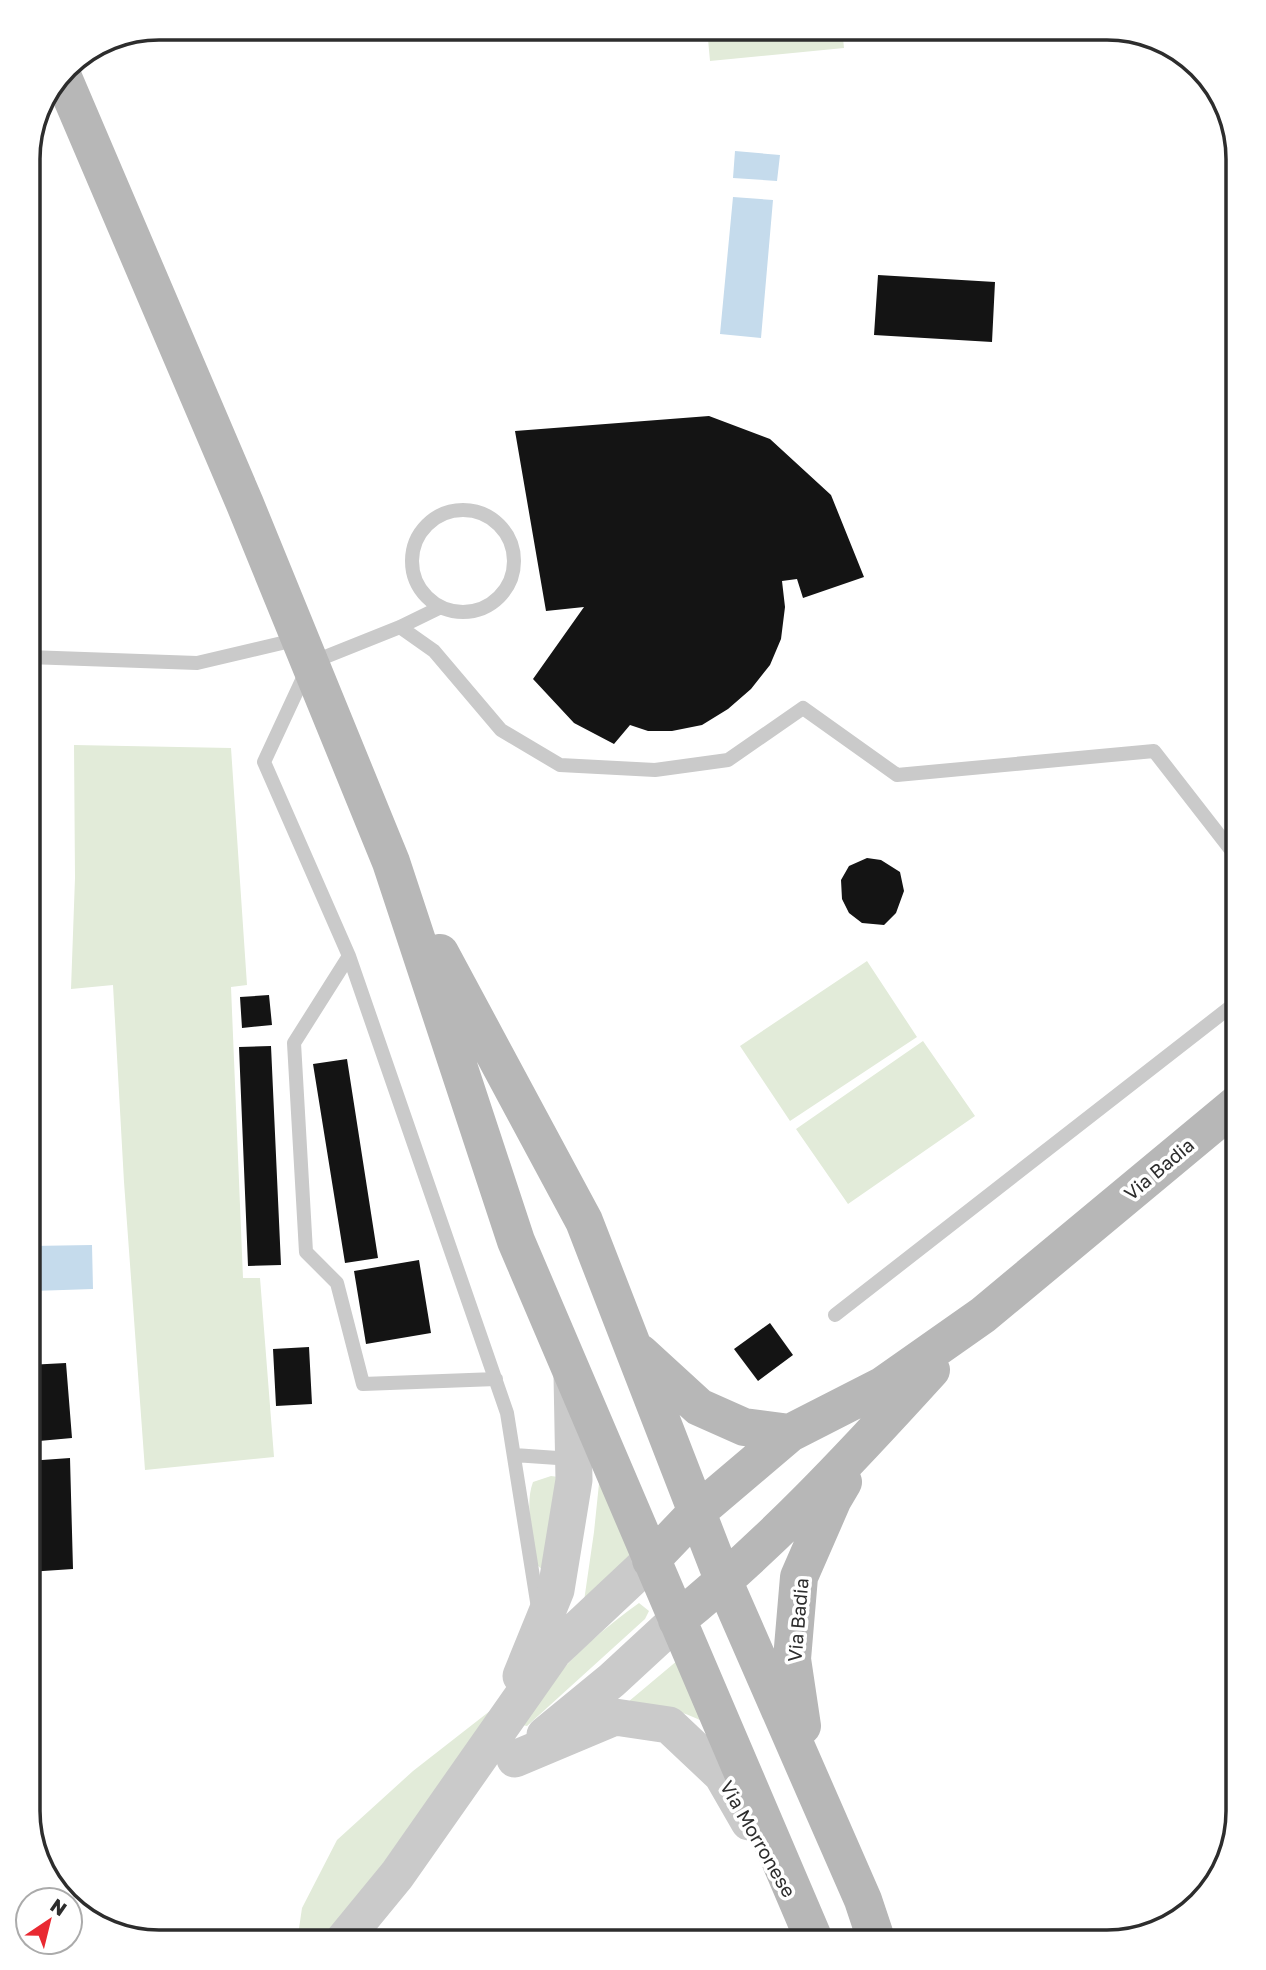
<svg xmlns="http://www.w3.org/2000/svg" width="1266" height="1970" font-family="'Golos Text',sans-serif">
<rect width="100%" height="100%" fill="#fff"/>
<!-- green -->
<path fill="#e2ebd9" d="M707,28H842L844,48L710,61Z
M74,745L231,748L247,985L231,987L243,1278H260L274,1457L145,1470L124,1182L113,985L71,989L75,878Z
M867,961L917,1037L790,1121L740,1046Z
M923,1041L975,1116L848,1204L796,1129Z
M600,1474L630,1555L584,1601L594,1532Z
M551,1476L566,1478L551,1577L537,1565C534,1540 524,1506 533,1482Z
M639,1603L649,1611L645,1619L527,1726L522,1725C531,1711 540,1697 550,1684C575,1653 607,1626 639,1603Z
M678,1660L706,1723C681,1710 655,1704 628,1702Z
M495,1707L327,1942H297L302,1908L337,1840L413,1771Z"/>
<!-- water -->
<path fill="#c5dbec" d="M735,151L780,155L777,181L733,178Z
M733,197L773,200L761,338L720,334Z
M92,1245L93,1289L33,1291L31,1246Z"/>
<!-- building -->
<path fill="#141414" d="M878,275L995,282L992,342L874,335Z
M709,416L770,439L831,495L864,577L803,598L797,579L782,581L785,607L781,639L770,665L751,689L728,709L702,725L672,731H648L630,725L614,744L574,723L533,679L584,607L546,611L515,431Z
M867,858L881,860L900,872L904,891L896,913L884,925L862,923L849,913L842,899L841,880L849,866Z
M269,995L272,1025L242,1028L240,997Z
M271,1046L281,1265L248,1266L239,1047Z
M347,1059L378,1258L345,1263L313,1064Z
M419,1260L431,1333L366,1344L354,1271Z
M770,1323L793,1355L758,1381L734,1349Z
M309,1347L312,1404L276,1406L273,1349Z
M66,1363L72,1438L28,1442V1365Z
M70,1458L73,1569L28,1572V1461Z"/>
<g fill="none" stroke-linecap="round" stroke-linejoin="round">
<!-- service -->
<path stroke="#cacaca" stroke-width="14" d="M412 561a51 51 0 1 1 102 0a51 51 0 1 1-102 0Z
M441,607L400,627L310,663L264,762L349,956L507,1413L538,1608
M400,627L434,651L501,730L560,765L655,770L728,760L803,708L897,775L1154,751L1238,859
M28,657L197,663L299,639
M349,956L294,1043L306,1252L337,1283L363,1384L496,1379
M835,1315L1238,1001
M514,1455L572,1459"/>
<!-- tertiary -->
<path stroke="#cacaca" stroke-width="37" d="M521,1676L556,1590L574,1480L572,1375
M545,1735L612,1680L677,1620
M515,1759L615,1717L669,1725L722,1775L749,1822
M342,1942L397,1875L554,1651L651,1560"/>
<!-- secondary -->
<path stroke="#b7b7b7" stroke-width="38" d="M62,75L245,504L391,862L516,1241L815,1942
M440,953L584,1221L724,1582L863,1900L877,1942
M640,1353L699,1407L744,1427L790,1433
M651,1560L697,1512L790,1433L882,1386L983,1315L1238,1103
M677,1620C770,1545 851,1458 931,1370
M802,1726L792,1659L799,1577L833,1499L843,1482"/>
</g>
<g text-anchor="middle" stroke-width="7" stroke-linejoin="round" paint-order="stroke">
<!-- street labels -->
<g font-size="19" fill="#2d2d2d" stroke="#fff">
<text transform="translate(1159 1169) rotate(-40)" y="7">Via Badia</text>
<text transform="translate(798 1620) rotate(-85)" y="7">Via Badia</text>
<text transform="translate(758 1839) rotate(60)" y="7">Via Morronese</text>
</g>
</g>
<!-- crop -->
<path d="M0 0H1266V1970H0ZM159 40H1107A119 119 0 0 1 1226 159V1811A119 119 0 0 1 1107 1930H159A119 119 0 0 1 40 1811V159A119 119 0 0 1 159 40Z" fill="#fff" fill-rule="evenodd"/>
<path fill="none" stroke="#2d2d2d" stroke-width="3.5" d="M159 40H1107A119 119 0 0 1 1226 159V1811A119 119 0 0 1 1107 1930H159A119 119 0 0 1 40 1811V159A119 119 0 0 1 159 40Z"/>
<!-- north arrow -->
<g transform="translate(49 1921) rotate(35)"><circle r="33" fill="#ffffff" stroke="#ababab" stroke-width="2"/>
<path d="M0-5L12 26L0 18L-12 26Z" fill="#e92932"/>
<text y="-10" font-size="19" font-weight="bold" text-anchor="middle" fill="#2d2d2d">N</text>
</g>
</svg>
